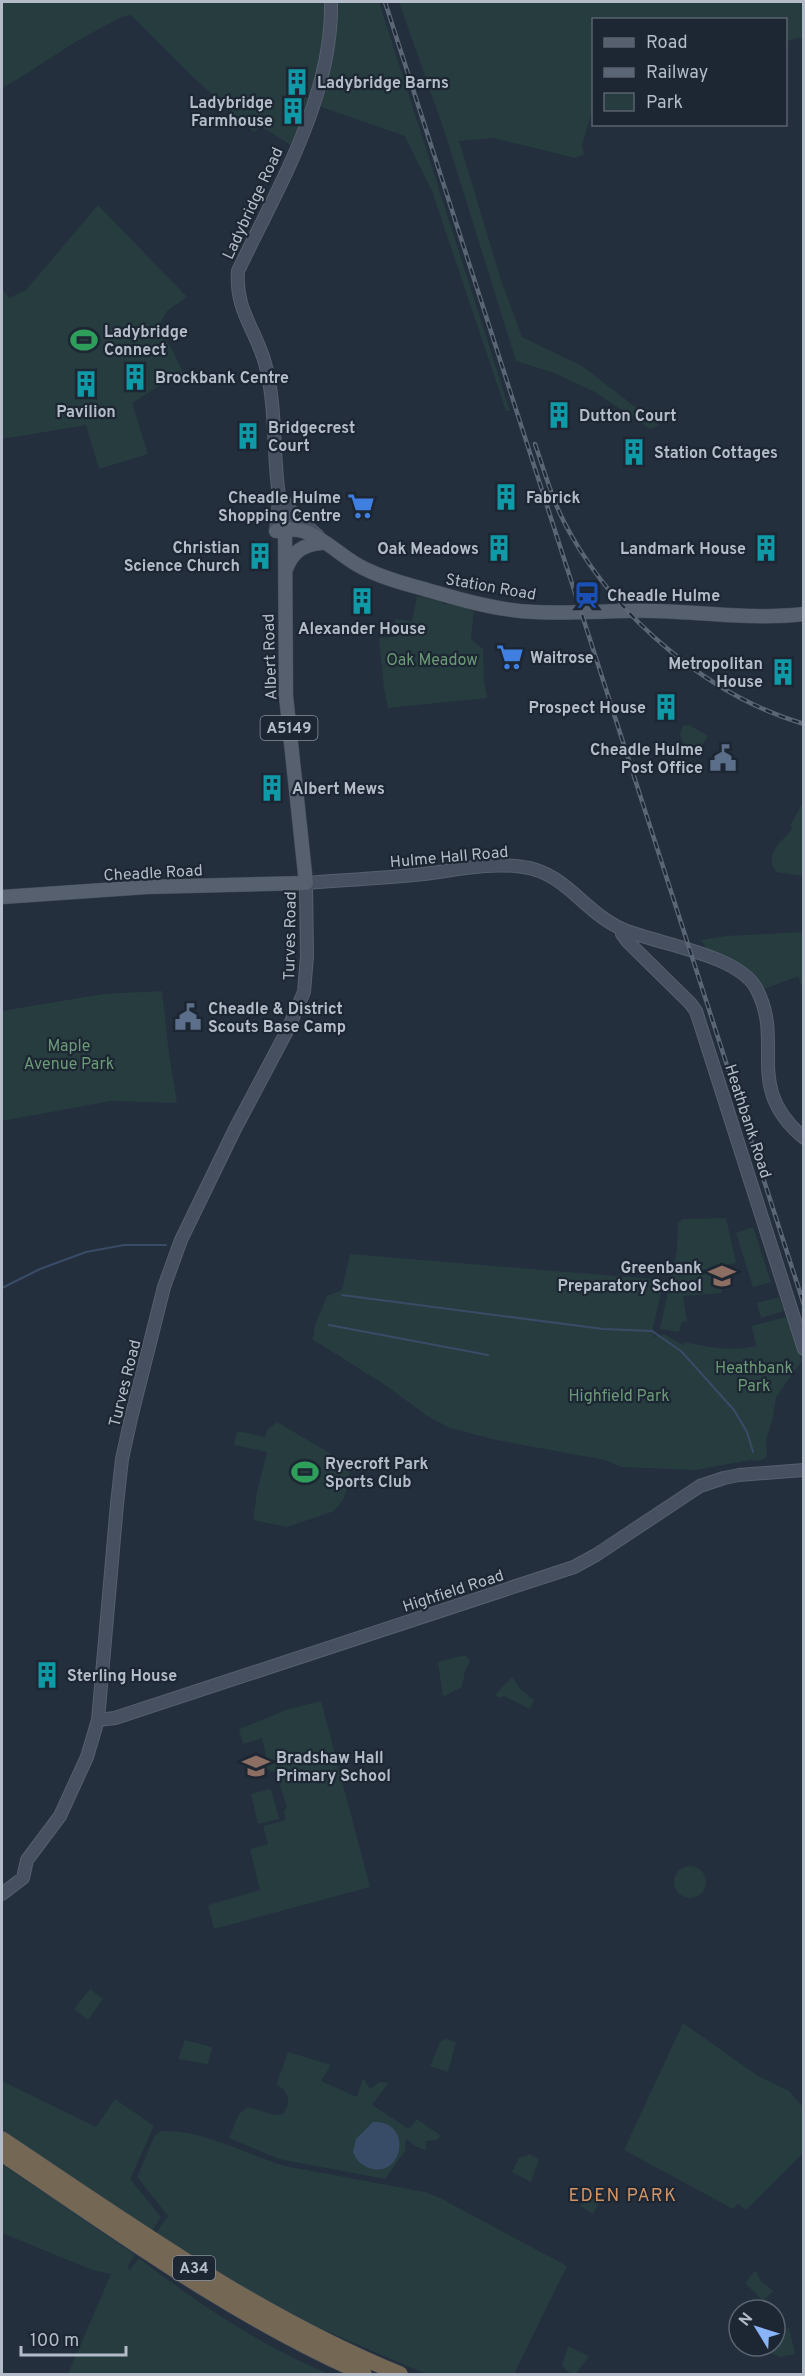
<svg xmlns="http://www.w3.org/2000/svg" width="805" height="2376" font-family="Overpass,sans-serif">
<rect width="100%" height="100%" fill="#242f3e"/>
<!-- green -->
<path fill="#263c3f" d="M2,2H329L331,26L296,148L260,126L254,132L195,79L131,15C120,16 111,23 101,28C66,45 36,70 2,88Z
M334,2H379L510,411H506L432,191L405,136L321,107L336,23Z
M399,2H803V37L786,41V20H594L593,107L582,145L584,154L575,158L494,138L459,141L501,280L522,337L582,366L659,425L650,429L595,392L554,373L516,361L444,130Z
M98,205L187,297L167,311L160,324V331L172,349L185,377L172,378L132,403L148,454L99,469L86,425L2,439V289L9,298L26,290Z
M417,596L443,602V604L446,605L447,602L469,607V610L474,611L471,639L483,649L484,682L487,698L388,708L384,688L379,638L394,637L395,619L412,621Z
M689,725L708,736L700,748L686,754L680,734L683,726Z
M803,802V876L776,872C763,854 783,841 793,828L790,826Z
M803,932V990L798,976L764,989C751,966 732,961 709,953L701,940L726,936Z
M162,991L169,1054L177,1103L111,1101L2,1121V1011L104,994Z
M726,1218L736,1263L726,1265L729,1284L720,1285L722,1293L683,1296L687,1322L682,1321L679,1332L660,1329L677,1250L678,1222L683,1219Z
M753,1227L771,1282L753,1287L736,1233Z
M350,1254L664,1280L653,1327L654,1337L664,1334L683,1345L684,1342C708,1347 732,1352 756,1346L752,1326L786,1317L802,1361L776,1397L772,1422L766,1439L767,1457L759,1461L750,1460L696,1470L621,1467L605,1460L496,1440L450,1428L429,1417L382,1383L312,1339L314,1335V1328L327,1296L342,1290Z
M779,1297L784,1311L761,1318L757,1303Z
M277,1422L350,1465L348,1486L343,1500L334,1511L287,1527L253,1520L257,1492L267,1452L234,1445L237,1431L265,1437L267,1430Z
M466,1655L470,1662L465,1671L462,1687L443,1697L438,1662Z
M512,1677L522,1691L534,1700L530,1709L504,1696L500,1698L495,1695Z
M321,1701L370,1887L214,1929L208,1905L260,1890L250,1849L268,1844L263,1826L286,1820L284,1812L287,1807L275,1771L271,1772L269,1769L255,1773L254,1765L267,1761L262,1738L243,1744L239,1729L286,1710Z
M271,1789L279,1819L258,1824L251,1794Z
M674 1882a16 16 0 1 1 32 0a16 16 0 1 1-32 0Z
M90,1989L103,1999L88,2020L74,2009Z
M683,2023L758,2076L789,2091L803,2107V2153L746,2210L738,2204L733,2209L624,2150Z
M446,2039L456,2042L448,2072L430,2066L440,2042Z
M185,2040L212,2047L208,2064L178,2059Z
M288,2052L331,2065L321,2081L357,2097L363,2078L370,2089L380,2082L388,2083L372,2105L409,2129L417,2119L441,2136L437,2140L426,2141V2150L415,2146L406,2139L405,2151L385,2179L279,2159L229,2138L239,2114L248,2107L274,2115L283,2114C292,2102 289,2090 276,2085Z
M2,2081L96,2127L115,2099L154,2126L130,2179L161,2217L152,2231L2,2131Z
M161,2131C206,2130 244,2154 285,2166L425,2192L440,2198L567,2266L514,2374H426L303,2321L253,2293L156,2233L168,2216L137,2177L154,2137Z
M530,2154L539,2159L531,2182L512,2172L519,2158Z
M2,2164L135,2255L127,2267L130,2270L139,2258C197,2303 261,2346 329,2374H68L111,2274L90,2269L2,2233Z
M600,2186L607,2187L593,2214L580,2206L591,2187Z
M754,2272H757L760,2280L773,2291L763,2301L745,2283Z
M789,2327L795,2354L780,2357L768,2352L772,2346H775C775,2339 783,2330 789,2327Z
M568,2346L589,2356L576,2374H571L562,2366Z"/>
<!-- water -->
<path fill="#394c67" d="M373,2122C414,2120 403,2180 369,2168C360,2164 357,2161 353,2152L356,2139Z"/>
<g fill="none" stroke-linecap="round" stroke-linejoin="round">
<!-- stream -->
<path stroke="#394c67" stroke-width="2" d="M2,1288L40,1269L86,1252L124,1245H166
M342,1295L603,1329L652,1331L681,1351L734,1410L747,1432L753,1452
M329,1325L488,1355"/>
<defs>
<path id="secondary" d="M284,501L295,516L318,536
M285,528C286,513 279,503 278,488C273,447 276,403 265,363C255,328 235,310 238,271C278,187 333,97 331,2
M276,531L279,501
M624,930L622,934L628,942L690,1003L696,1011L804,1349
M98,1720L115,1718L574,1567L596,1555L700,1486L724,1478L739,1475L804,1470
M2,1894L23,1878L27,1860L60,1816L87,1757L98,1720L117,1504L122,1459L131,1418L164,1287L181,1240L235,1129L288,1029L304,992L307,956L306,883C346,880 385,878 424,874C456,870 491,862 523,867C565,872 585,913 622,929C657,944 737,954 756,988C786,1043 742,1086 804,1138"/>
<path id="primary" d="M276,531C310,522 329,548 356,564C376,576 401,583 424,589C459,599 499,611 535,612C575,614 614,610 654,611C704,612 753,620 804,614
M286,569C293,551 303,545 321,543
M2,897L147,887L306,883L286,696L285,528"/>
<path id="highway" d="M2,2139C131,2225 256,2315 400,2374
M2,2154C119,2233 234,2317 364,2374"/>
</defs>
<!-- secondary casing -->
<use href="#secondary" stroke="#565f6c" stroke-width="14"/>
<!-- primary casing -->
<use href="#primary" stroke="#414a57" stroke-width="15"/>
<!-- highway casing -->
<use href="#highway" stroke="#434c59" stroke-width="16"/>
<!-- secondary -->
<use href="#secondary" stroke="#465061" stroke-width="12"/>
<!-- primary -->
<use href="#primary" stroke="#56606e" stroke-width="14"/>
<!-- highway -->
<use href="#highway" stroke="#746855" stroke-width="15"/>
<defs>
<path id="rail" d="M385,2L804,1305
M535,444C545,473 554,506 570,533C618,619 709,696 804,724"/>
</defs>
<!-- rail casing -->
<use href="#rail" stroke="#5a6575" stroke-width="4.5"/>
<!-- rail -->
<use href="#rail" stroke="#1d2633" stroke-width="2" stroke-dasharray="7" stroke-linecap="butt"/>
</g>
<!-- icons -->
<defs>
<symbol id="building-bare" viewBox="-9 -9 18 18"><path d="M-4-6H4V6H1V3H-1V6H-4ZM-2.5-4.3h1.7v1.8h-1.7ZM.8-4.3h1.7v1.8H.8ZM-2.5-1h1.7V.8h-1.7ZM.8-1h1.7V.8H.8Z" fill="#0f9aa8" stroke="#1d2633" stroke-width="2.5" paint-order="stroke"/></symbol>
<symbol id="stadium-bare" viewBox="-9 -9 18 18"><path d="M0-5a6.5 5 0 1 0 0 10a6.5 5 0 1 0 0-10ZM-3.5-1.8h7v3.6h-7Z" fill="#2e9e5b" stroke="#1d2633" stroke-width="2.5" paint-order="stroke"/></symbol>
<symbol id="supermarket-bare" viewBox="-9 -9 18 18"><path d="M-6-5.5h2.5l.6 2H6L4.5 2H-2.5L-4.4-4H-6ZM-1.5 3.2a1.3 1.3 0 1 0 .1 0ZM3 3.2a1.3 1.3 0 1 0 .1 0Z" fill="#3f7fe0" stroke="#1d2633" stroke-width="2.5" paint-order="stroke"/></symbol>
<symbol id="station-bare" viewBox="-9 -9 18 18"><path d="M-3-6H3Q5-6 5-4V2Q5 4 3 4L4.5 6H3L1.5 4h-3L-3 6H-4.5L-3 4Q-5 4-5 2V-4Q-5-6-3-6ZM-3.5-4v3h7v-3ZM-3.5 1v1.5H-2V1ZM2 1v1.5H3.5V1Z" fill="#1a4fb4" stroke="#1d2633" stroke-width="2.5" paint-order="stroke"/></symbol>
<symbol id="civic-bare" viewBox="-9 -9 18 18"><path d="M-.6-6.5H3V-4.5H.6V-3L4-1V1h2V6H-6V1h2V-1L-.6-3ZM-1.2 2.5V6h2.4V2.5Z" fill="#5c6f8a" stroke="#1d2633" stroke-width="2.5" paint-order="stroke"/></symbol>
<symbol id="school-bare" viewBox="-9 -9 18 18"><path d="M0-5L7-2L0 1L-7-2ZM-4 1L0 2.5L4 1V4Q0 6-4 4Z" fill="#8d6e63" stroke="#1d2633" stroke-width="2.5" paint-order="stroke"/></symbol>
</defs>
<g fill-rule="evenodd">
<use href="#building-bare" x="278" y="63" width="38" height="38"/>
<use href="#building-bare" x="274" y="92" width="38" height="38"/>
<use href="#stadium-bare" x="65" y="321" width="38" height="38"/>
<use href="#building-bare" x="116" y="358" width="38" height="38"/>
<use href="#building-bare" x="67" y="365" width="38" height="38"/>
<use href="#building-bare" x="540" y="396" width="38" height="38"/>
<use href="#building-bare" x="229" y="417" width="38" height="38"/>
<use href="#building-bare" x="615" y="433" width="38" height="38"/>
<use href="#building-bare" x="487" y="478" width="38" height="38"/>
<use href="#supermarket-bare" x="342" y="487" width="38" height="38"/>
<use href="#building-bare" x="480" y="529" width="38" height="38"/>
<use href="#building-bare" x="747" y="529" width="38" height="38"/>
<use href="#building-bare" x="241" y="537" width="38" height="38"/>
<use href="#station-bare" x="568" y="576" width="38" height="38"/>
<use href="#building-bare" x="343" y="582" width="38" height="38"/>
<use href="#supermarket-bare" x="491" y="638" width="38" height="38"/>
<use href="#building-bare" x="764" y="653" width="38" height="38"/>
<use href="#building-bare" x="647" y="688" width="38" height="38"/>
<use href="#civic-bare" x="704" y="739" width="38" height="38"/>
<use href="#building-bare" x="253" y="769" width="38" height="38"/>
<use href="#civic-bare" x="169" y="998" width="38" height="38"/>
<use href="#school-bare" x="703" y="1257" width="38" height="38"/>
<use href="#stadium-bare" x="286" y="1453" width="38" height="38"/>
<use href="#building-bare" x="28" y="1656" width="38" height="38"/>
<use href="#school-bare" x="237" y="1747" width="38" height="38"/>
</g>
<g text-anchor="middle" stroke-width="4.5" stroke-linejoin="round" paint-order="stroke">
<!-- shield labels -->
<g fill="#1d2633" stroke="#878f9c" stroke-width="1.5">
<rect x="260.5" y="716" width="57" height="24" rx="4.5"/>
<rect x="173" y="2256" width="42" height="24" rx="4.5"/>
</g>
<g font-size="15" font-weight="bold" fill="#b4bcc9">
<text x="289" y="733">A5149</text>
<text x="194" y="2273">A34</text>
</g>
<!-- poi labels -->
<g font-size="16" font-weight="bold" fill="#b4bcc9" stroke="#1d2633" text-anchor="start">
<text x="317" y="88">Ladybridge Barns</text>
<text x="273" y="108" text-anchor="end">Ladybridge<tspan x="273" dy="18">Farmhouse</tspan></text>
<text x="104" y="337">Ladybridge<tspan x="104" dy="18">Connect</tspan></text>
<text x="155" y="383">Brockbank Centre</text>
<text x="86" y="417" text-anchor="middle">Pavilion</text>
<text x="579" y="421">Dutton Court</text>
<text x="268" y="433">Bridgecrest<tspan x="268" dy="18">Court</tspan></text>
<text x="654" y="458">Station Cottages</text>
<text x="341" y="503" text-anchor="end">Cheadle Hulme<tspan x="341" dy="18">Shopping Centre</tspan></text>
<text x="526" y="503">Fabrick</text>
<text x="240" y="553" text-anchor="end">Christian<tspan x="240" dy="18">Science Church</tspan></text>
<text x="479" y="554" text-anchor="end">Oak Meadows</text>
<text x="746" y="554" text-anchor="end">Landmark House</text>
<text x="607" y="601">Cheadle Hulme</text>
<text x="362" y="634" text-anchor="middle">Alexander House</text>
<text x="530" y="663">Waitrose</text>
<text x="763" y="669" text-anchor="end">Metropolitan<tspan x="763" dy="18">House</tspan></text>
<text x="646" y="713" text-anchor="end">Prospect House</text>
<text x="703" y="755" text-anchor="end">Cheadle Hulme<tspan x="703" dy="18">Post Office</tspan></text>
<text x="292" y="794">Albert Mews</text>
<text x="208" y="1014">Cheadle &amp; District<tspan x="208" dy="18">Scouts Base Camp</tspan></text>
<text x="702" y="1273" text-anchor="end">Greenbank<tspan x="702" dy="18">Preparatory School</tspan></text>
<text x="325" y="1469">Ryecroft Park<tspan x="325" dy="18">Sports Club</tspan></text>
<text x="67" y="1681">Sterling House</text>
<text x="276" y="1763">Bradshaw Hall<tspan x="276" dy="18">Primary School</tspan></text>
</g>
<!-- street labels -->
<g font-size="16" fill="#b4bcc9" stroke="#1d2633">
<text transform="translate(252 203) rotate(-65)" y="6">Ladybridge Road</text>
<text transform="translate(491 586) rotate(10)" y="6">Station Road</text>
<text transform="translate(269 657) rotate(-92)" y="6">Albert Road</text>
<text transform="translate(449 856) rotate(-5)" y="6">Hulme Hall Road</text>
<text transform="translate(153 872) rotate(-3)" y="6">Cheadle Road</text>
<text transform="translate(289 936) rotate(-89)" y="6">Turves Road</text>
<text transform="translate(749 1121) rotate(72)" y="6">Heathbank Road</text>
<text transform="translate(124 1383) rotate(-76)" y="6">Turves Road</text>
<text transform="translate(453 1590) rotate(-18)" y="6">Highfield Road</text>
</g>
<!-- park labels -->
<g font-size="16" fill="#6b9a76" stroke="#1d2633">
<text x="432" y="665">Oak Meadow</text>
<text x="69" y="1051">Maple<tspan x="69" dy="18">Avenue Park</tspan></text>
<text x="754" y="1373">Heathbank<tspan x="754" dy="18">Park</tspan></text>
<text x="619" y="1401">Highfield Park</text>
</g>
<!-- neighbourhood labels -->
<g font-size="18" letter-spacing="1.5" fill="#d59563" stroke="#1d2633">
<text x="623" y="2201">EDEN PARK</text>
</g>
</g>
<!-- border -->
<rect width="805" height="2376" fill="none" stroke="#b4bcc9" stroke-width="6"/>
<!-- legend -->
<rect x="592" y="18" width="195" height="108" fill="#1d2633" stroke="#59626f" stroke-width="1.5"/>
<rect x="604" y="38" width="30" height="9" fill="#56606e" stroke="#59626f" stroke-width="1.5"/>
<text x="646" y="48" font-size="18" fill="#b4bcc9">Road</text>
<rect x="604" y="68" width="30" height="9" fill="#5a6575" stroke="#59626f" stroke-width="1.5"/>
<text x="646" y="78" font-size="18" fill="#b4bcc9">Railway</text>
<rect x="604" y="93" width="30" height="18" fill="#263c3f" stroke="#59626f" stroke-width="1.5"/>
<text x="646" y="108" font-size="18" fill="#b4bcc9">Park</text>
<!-- north arrow -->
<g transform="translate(757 2328) rotate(308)"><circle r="28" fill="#1d2633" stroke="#59626f" stroke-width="1.5"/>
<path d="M0-4.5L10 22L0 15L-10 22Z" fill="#8ab4f8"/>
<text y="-9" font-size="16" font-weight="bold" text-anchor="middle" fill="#b4bcc9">N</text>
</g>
<!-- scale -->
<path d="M21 2346v9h105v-9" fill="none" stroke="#b4bcc9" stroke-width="3"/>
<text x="30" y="2346" font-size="18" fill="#b4bcc9" stroke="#1d2633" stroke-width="4.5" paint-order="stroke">100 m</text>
</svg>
